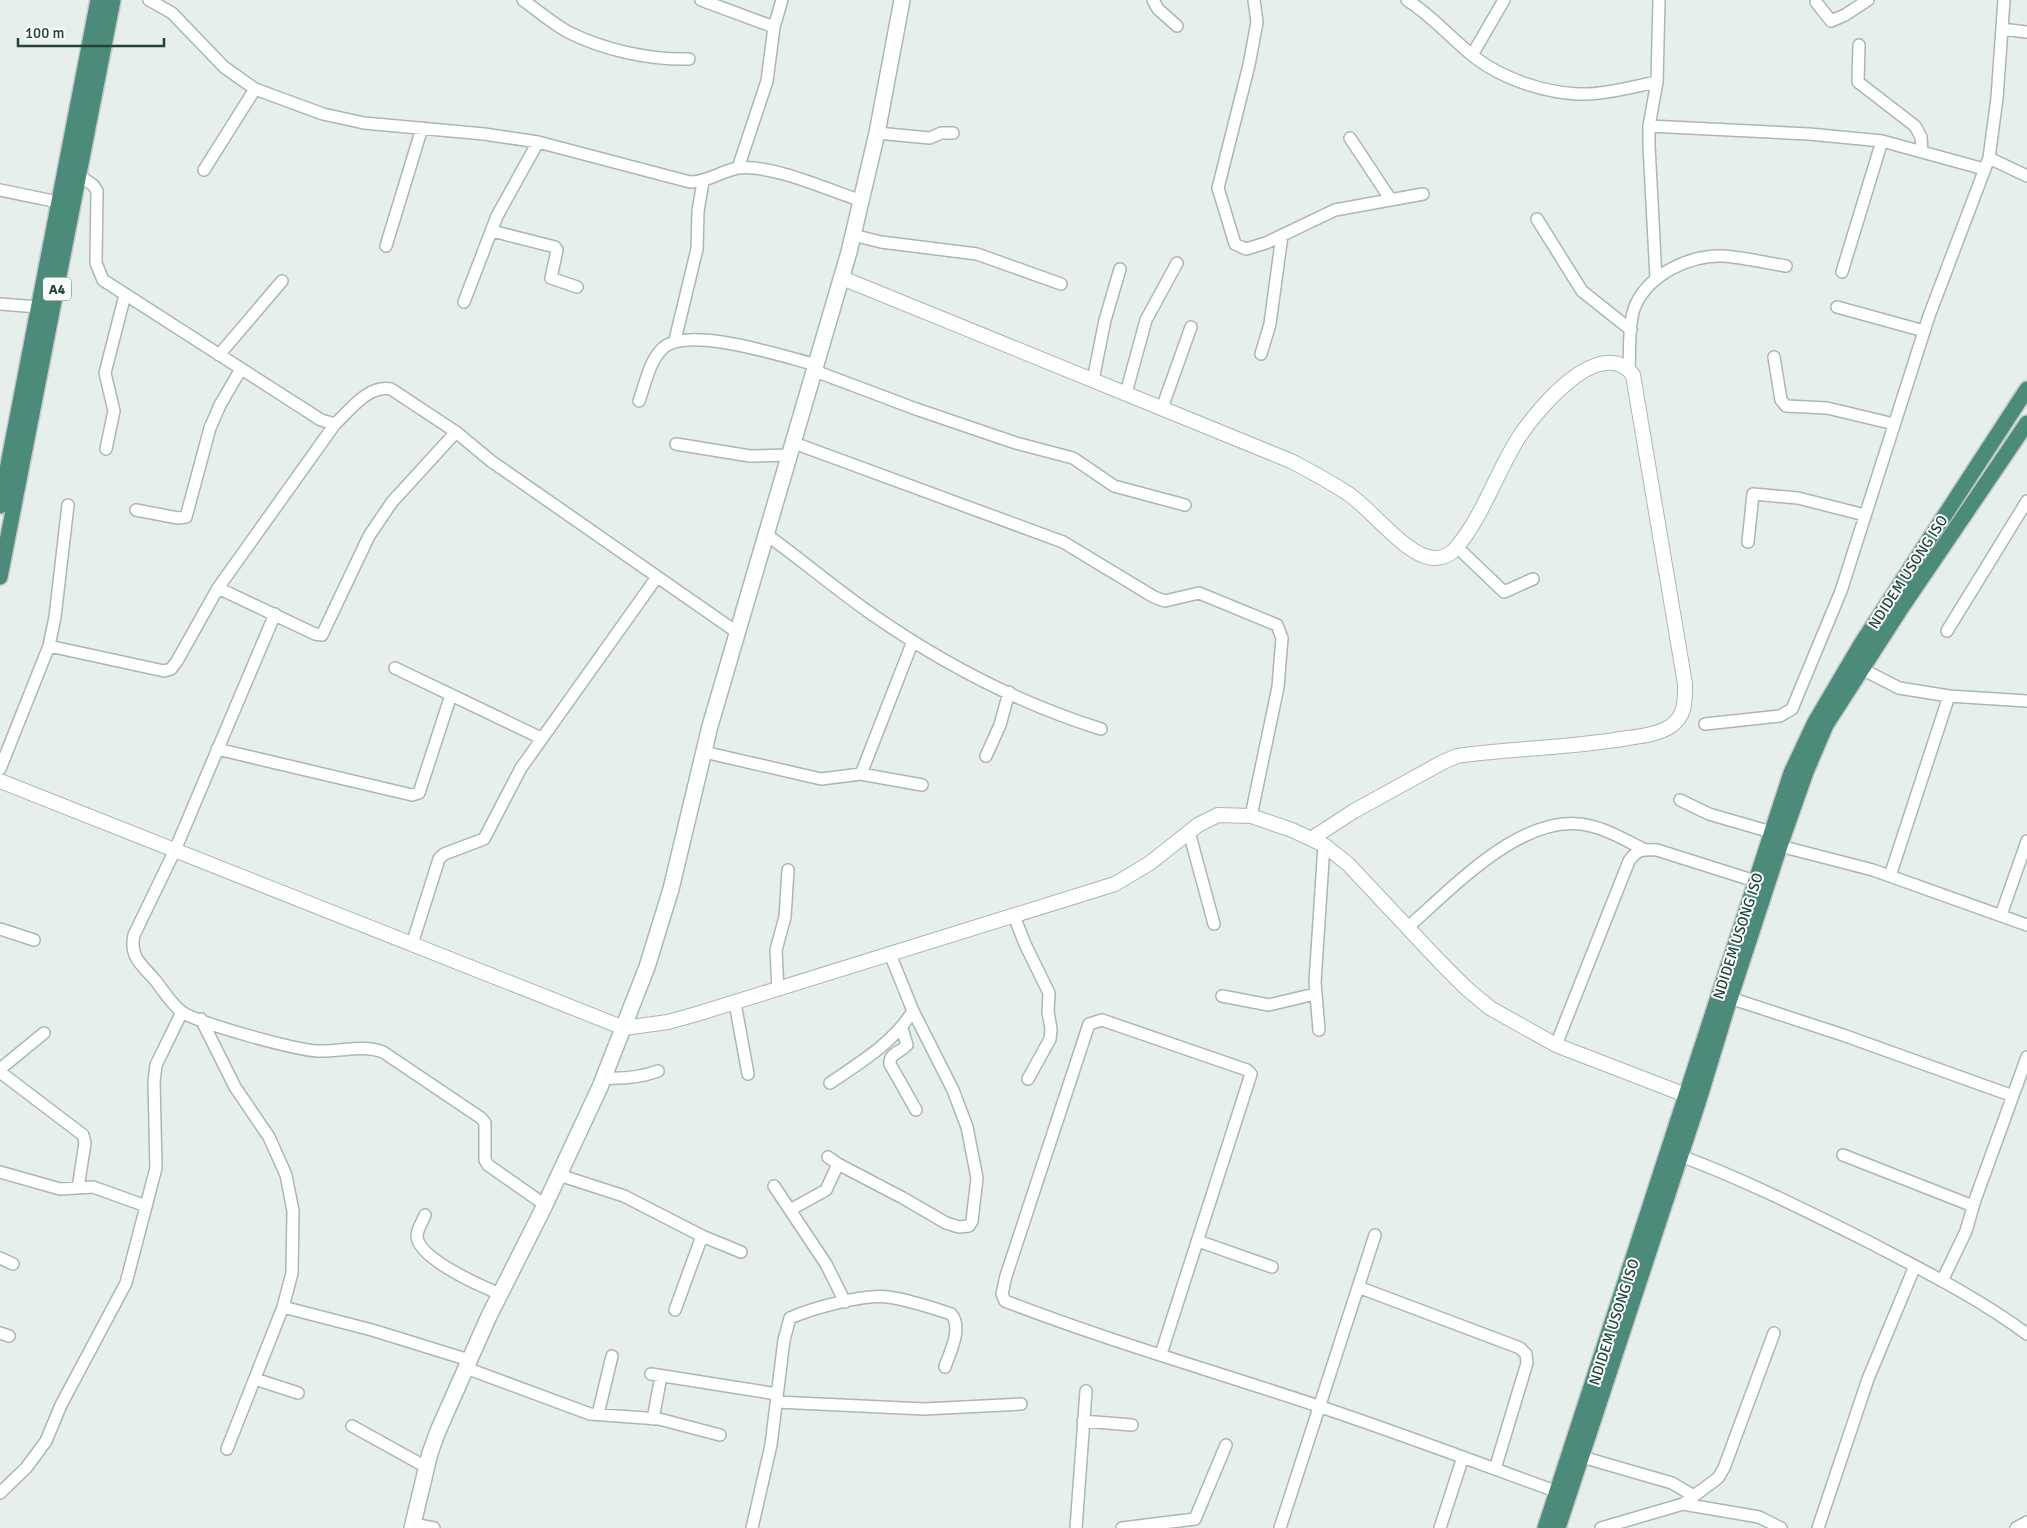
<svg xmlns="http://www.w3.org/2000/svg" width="2027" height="1528" font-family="Signika,sans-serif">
<rect width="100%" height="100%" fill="#e6efeb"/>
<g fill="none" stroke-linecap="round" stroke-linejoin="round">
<defs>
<path id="minor" d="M149,0L172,13L224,67L255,89L323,114L364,123L484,134L538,142L690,182C708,182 721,171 738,168C772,164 828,190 862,201
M523,0C538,11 552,23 568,32C604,50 649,60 689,59
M701,0L774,27
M1153,0L1158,9L1177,26
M1254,0L1257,22L1249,65L1218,188L1235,244L1246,249L1266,243L1335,210L1423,194
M1407,0C1433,16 1452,40 1477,59C1504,79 1543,92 1577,94C1603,95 1631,87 1657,82
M1816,2L1831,21L1845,15L1868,0
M2002,29L2027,32
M1859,45L1858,82L1915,126L1921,137L1922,152
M1472,55L1504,0
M1649,126L1809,134L1882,141L1984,169
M877,133L930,138L941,133H953
M1350,138L1391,200
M1989,158L2027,176
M738,168L767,81L774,27L782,0
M204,170L255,89
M80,176L93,185L97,191L96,263L103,280L321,420L335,424C351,409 368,385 391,389L456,432L491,461L738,633
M0,190L58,202
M1537,219L1582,291L1631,330
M492,231L555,247L557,250L551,278L577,287
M853,235L881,242L977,254L1061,284
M386,246L422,128
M1842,272L1882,141
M1656,278L1649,146V126L1657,82L1659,0
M464,302L497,216L538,142
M0,304L38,307
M1837,307L1924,331
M675,340L697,249L698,211L703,182
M1261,354L1270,324L1282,235
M219,355L282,281
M1774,357L1781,400L1786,406L1827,408L1894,424
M1629,369C1630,351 1628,321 1636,304C1650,274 1690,255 1722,256C1743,257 1766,263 1786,266
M815,371L916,409L1016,443L1073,458L1114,486L1185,505
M1093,380L1105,320L1120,269
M1126,393L1146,320L1177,263
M639,401C645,385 649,362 662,349C687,324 784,357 817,365
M1162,408L1191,327
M794,443L1063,542L1154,597L1165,601L1199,593L1277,625L1282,638L1278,687L1251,816
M676,444L750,456L791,455
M106,449L114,411L105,373L125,295
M136,510L178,518L186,517L210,428L220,405L241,369
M767,535C803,561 837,590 873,615C942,663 1021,704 1101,729
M1748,542L1753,494L1798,498L1865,515
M1457,547L1504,592L1533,579
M218,588L315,634L322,635L369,536L392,502L456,432
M275,614L175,850L134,935C129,957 142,965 155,980C163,990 172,1005 182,1012C200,1024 296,1050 318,1051C340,1052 362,1044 383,1052L481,1118L485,1123V1160L488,1165L545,1205
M1947,631L2027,501
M49,646L164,671L171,669L177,661L218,588L335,424
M395,668L541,738
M1862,669L1899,688L1949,696L2027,701
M1705,724L1780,716L1792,709L1841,591L1929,316L1989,158L1997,98L2004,0
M217,749L412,795L419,793L451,695
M704,752L821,779L861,774L922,785
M986,756L1000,725L1009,692
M0,769L49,646L55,617L68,505
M861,774L913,641
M1680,800L1709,814L1771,832
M1189,832L1214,924
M1780,846L1873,870L2027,925
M1890,876L1949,696
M2001,915L2027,841
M1014,916L1025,944L1049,993L1048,1012L1051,1029L1050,1039L1028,1079
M1408,927C1453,888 1526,808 1591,826C1609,830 1627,841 1643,849
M0,929L34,940
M412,944L439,859L444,854L484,839L521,768L657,577
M778,990L776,950L785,917L788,870
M1222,996L1269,1005L1315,994
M1730,998L1843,1035L2013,1096
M735,1003L748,1074
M201,1019L235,1087L269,1137L286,1175L293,1211L292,1273L283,1307L227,1449
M902,1028L907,1045C900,1053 889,1053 890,1064L916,1110
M1319,1030L1315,982L1324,845
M1556,1045L1629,861C1637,849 1644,849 1657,850L1755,881
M0,1069L44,1033
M0,1072L83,1135L85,1143L78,1188
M604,1078C623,1079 639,1078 658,1071
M830,1083C861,1062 893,1043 913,1011
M1843,1155L1973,1206
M1681,1156C1745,1180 1805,1210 1867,1241C1922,1270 1977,1297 2027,1334
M828,1157L838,1164L903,1198L946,1223L959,1227L969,1226L972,1221L977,1178L967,1127L953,1090L913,1011L890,954
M0,1172L60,1189L93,1187L146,1206
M559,1175L624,1196L702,1236L741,1252
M774,1186L826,1264L845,1302
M790,1210L826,1190L838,1164
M425,1215C423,1221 417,1229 417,1236C418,1259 481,1286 500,1294
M1198,1241L1272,1267
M0,1258L13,1264
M1942,1281L1966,1231L1975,1200L2027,1057
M1358,1287L1520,1348L1526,1354L1527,1363L1495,1469
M283,1307L372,1330L469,1360
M675,1310L702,1236
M0,1333L9,1336
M1161,1354L1251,1074L1247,1070L1102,1020L1089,1024L1006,1276L1002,1294L1005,1301C1108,1341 1214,1371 1318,1406C1399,1433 1478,1463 1558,1492
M466,1368L590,1414L659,1419L720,1435
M651,1374L777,1394
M255,1379L298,1393
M777,1402L924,1409L1021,1404
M598,1414L612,1356
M653,1419L661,1376
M1083,1421L1132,1425
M352,1426L426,1467
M1582,1457L1672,1483L1694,1496
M0,1493L26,1468L46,1441L61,1405L126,1283L156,1168L154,1081L156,1065L182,1012
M1683,1504L1718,1478L1724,1468L1774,1333
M413,1524L434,1528
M752,1528L771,1445L784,1340L790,1318C813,1308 863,1294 888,1297C910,1300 930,1307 951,1314C963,1327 950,1352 945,1367
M1076,1528L1086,1391
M1122,1528L1195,1519L1226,1445
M1280,1528L1375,1235
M1440,1528L1463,1457
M1601,1528L1683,1504L1759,1517L1781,1528
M1818,1528L1868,1379L1915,1266
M2016,1528L2027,1522"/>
<path id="tertiary" d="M842,278L1291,461C1310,471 1329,481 1347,493C1371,508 1407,558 1435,558C1442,558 1450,555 1455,549C1483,517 1496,473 1519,437C1537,410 1600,333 1633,375L1685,684C1685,700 1686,715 1671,726C1659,734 1642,736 1628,738C1571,748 1514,748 1457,756L1443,762L1354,811L1311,839
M0,781L624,1028L668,1022L700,1013L1115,884L1150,863L1198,825L1218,815L1251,816L1292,830L1324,845L1348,864L1440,962L1466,988L1490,1008L1556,1045L1696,1099"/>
<path id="secondary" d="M412,1528L430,1453L438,1431L489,1316L543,1209L600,1087L647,967L671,889L710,726L849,252L877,133L902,0"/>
<path id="trunk" d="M0,506L98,0
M0,577L113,0
M1545,1528L1791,773L1815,722L1861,644L2027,389
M1558,1528L1699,1100L1727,1008L1780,846L1806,772L1826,725L1902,607L2027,423"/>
</defs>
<!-- minor casing -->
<use href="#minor" stroke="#a8b8b2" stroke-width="14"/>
<!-- tertiary casing -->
<use href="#tertiary" stroke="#a8b8b2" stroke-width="16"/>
<!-- secondary casing -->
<use href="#secondary" stroke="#a4bbb3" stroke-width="18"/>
<!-- trunk casing -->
<use href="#trunk" stroke="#c2cac8" stroke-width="18"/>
<!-- minor -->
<use href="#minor" stroke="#fff" stroke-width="11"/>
<!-- tertiary -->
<use href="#tertiary" stroke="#fff" stroke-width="14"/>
<!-- secondary -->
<use href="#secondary" stroke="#fff" stroke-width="15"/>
<!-- trunk -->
<use href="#trunk" stroke="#4c8a7c" stroke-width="15"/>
</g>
<g text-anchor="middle" stroke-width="4" stroke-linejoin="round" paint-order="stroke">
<!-- shield labels -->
<rect fill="#f7fbf9" stroke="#637a73" stroke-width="1" x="43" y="277.5" width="28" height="23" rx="4"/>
<g font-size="14" font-weight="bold" fill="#24423a">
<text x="57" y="294">A4</text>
</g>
<!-- street labels -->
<g font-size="15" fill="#24423a" stroke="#f7fbf9">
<text transform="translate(1908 572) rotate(-57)" y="5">NDIDEM USONG ISO</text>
<text transform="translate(1738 936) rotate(-72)" y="5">NDIDEM USONG ISO</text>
<text transform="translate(1614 1322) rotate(-72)" y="5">NDIDEM USONG ISO</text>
</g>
</g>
<!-- scale -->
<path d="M18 38v8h146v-8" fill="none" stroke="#24423a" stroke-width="2.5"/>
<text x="25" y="38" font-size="15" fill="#24423a" stroke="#f7fbf9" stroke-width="4" paint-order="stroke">100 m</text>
</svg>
